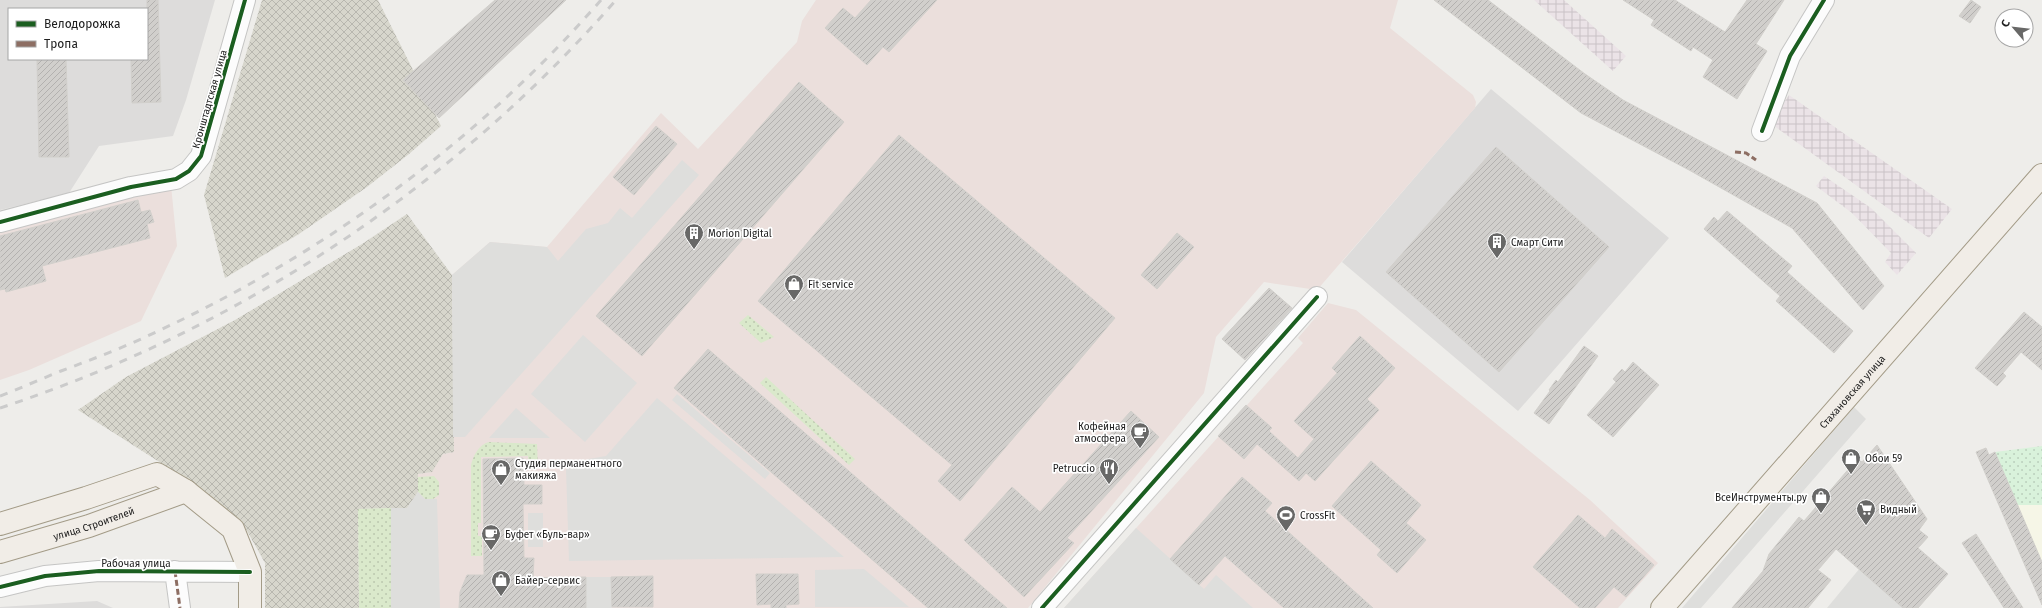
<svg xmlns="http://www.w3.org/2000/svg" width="2042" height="608" font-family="'Fira Sans',sans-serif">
<defs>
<pattern id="industrial-grid" width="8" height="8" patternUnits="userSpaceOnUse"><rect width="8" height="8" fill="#ebe3e7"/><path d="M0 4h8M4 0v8" fill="none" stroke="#c9c2c6"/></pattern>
<pattern id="construction-cross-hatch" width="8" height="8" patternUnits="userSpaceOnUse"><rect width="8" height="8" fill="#d7d6cc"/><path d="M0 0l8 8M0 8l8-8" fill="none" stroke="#b8b7af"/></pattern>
<pattern id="grass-dots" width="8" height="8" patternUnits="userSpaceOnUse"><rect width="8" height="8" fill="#dae9cb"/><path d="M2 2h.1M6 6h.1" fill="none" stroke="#bbc8ae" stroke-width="1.8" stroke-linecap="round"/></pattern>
<pattern id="park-dots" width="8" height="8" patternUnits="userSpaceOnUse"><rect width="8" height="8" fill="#d9f2db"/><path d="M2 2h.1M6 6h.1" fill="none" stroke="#bacfbc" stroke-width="1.8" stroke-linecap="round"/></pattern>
<pattern id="building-hatch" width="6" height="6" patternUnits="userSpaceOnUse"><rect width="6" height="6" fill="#d1cfcc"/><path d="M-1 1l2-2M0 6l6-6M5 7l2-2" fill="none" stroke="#b3b1af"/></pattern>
</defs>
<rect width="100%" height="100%" fill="#eeedea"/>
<!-- residential -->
<path fill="#dddcdb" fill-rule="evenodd" d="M0,0H215L186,100L173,136L99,146L69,193L0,210ZM9,9H147V59H9Z
M1491,89L1669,238L1518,411L1342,262Z
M97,601L113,608H0V607Z"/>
<!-- commercial -->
<path fill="#ebdfdc" d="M816,0H1398L1390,28L1473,95L1476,102L1475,108L1317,290L1264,282L1216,337L1204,393L1028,608H391V508H407L418,492V474L431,472L443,454L454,452L452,275L490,242L547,247L661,113L698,149L797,42L802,21Z
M171,185L177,246L141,321L29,370L0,380V233Z
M1328,303L1356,310L1590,500L1658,563L1618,608H1064L1303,343L1298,338Z"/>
<!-- industrial -->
<path fill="url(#industrial-grid)" d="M1534,0H1564L1626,56L1613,71Z
M1789,95L1952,209L1929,238L1770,123Z
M1824,176L1871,208L1916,253L1897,275L1885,262L1891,253L1852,213L1816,186Z"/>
<!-- education -->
<path fill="#f6f6e7" d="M2017,505H2042V562Z"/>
<!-- construction -->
<path fill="url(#construction-cross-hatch)" d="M262,0H378L441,126L409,154L367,187L299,234L225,278L204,195Z
M407,214L452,275L454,452L443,454L432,472L418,474V492L407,508L358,509L359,608H265V563L241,520L161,463L78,410L126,377L235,320L362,244Z"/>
<!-- grass -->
<path fill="url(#grass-dots)" d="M748,315L774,337L761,343L739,323Z
M766,377L855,459L849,465L760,383Z
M489,442L537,444L538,468L529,469L528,456L481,457V523H478V536H482V556H471V465C473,456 479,444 489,442Z
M434,476L439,482V495L433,499H425L418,492V477Z
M391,508V608H359L358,509Z"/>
<!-- park -->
<path fill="url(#park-dots)" d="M2042,446V505H2017L1995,452Z"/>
<!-- parking -->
<path fill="#dededc" d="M682,160L699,175L465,437H453L452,275L490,242L547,247L558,261L586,229L608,223L620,208L632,218Z
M583,335L637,383L585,442L531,394Z
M677,394L770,473L765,479L672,400Z
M657,398L844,557L569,561L566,469L589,459L606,456Z
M1854,407L1866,419L1701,608H1682Z
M516,408L543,432L550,438H489Z
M418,492L425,499H437L440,608H391V508H407Z
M528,513H543V547H528Z
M1136,528L1204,589L1216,575L1253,608H1064Z
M1860,568L1908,608H1827Z
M864,569L909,607H815V570Z
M586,577H611L612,608H586Z"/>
<!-- building -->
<path fill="url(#building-hatch)" stroke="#d1cfcb" d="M147,0H158L161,102L132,103L131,59H147Z
M495,0H566L439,118L403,80Z
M871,0H937L889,52L883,47L867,65L825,28L843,8L855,18Z
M1434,0H1488L1585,74L1623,100L1817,203L1884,286L1863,310L1792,228L1689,170L1581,113Z
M1623,0H1675L1725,32L1747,0H1784L1756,44L1767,51L1737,99L1703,77L1713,60L1693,47L1691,51L1651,25L1654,20Z
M1971,0L1981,7L1970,23L1959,16Z
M37,59H66L69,157H39Z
M799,82L844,122L642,356L596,316Z
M656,126L677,144L634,195L613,177Z
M899,135L1115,318L960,501L938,481L952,465L758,301Z
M1496,147L1609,247L1499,372L1386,272Z
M138,200L141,212L150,210L154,222L147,224L150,238L42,266L46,281L6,292L5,289L0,290V236Z
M1727,211L1792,266L1787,272L1853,331L1834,353L1776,301L1780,296L1704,229L1714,217L1718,221Z
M1177,233L1194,247L1157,289L1141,275Z
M1269,288L1292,308L1245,360L1222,339Z
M2024,312L2042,327V370L2021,352L2003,373L2006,376L1997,386L1975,368Z
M1360,336L1395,368L1367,399L1379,410L1315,481L1306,473L1299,481L1257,444L1244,459L1218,436L1246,405L1272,428L1269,431L1298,458L1314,439L1294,421L1337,373L1332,368Z
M1584,346L1598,356L1549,424L1534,413L1550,391L1549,390L1556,380L1558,382Z
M708,349L1007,608H928L674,388Z
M1633,362L1659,385L1613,437L1587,415L1616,382L1613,379L1622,369L1625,372Z
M1131,411L1159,437L1067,538L1074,543L1024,597L964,540L1012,487L1040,512Z
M1877,445L1927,519L1919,530L1928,537L1918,548L1948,574L1918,608H1903L1836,549L1818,570L1831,580L1808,608H1732L1763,571L1769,554L1799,517L1804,521L1858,458L1862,462Z
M1986,448L1989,455L1995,452L2042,562V605L1976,452Z
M523,458L524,485H542V504H523L524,558H534L533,578L586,577V608H459L460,592L467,575H484L483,459Z
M1371,461L1421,505L1406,523L1426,540L1397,573L1377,555L1381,550L1332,506Z
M1242,477L1272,503L1265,511L1373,608H1284L1225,556L1199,585L1170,559Z
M1578,515L1605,538L1612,529L1654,565L1626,597L1614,587L1595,608H1580L1533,567Z
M1976,534L2023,608H2004L1962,543Z
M756,574H798L799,604L786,605V608H771V604L757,605Z
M653,576V607H612L611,577Z"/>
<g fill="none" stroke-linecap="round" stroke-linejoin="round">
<defs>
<path id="minor" d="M1762,131L1790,56L1824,0
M0,222L131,187L176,179L189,171L201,156L245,0
M175,571L180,608
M0,587L45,576L99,571L250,572
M1042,608L1317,297"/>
<g id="major">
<path d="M0,524L86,498L157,474L186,491L233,529L250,572V608"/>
<path id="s1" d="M0,552L89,526L186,491"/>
<path id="s2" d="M1662,608L2042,175"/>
</g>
</defs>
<!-- minor casing -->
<use href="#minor" stroke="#c5c5c4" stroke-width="22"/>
<!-- major casing -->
<use href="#major" stroke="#a39b87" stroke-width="24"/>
<!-- minor -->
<use href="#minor" stroke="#fcfcfc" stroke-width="20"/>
<!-- major -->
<use href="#major" stroke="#f1ede7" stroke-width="22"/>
<!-- rail -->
<path stroke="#cbcbcb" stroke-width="3" stroke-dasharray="8 8" stroke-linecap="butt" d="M0,396C21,388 41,379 61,371C93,359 125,347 156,332C324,254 479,140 601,0
M0,408C237,330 452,188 616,0"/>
<!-- quiet -->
<path stroke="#8d6e63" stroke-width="3" stroke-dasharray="6 3" stroke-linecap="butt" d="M1735,152L1746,153L1756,160
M175,571L180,608"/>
<defs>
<path id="cycleway" d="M1762,131L1790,56L1824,0
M0,222L131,187L176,179L189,171L201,156L245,0
M0,587L45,576L99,571L250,572
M1042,608L1317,297"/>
</defs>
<!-- cycleway casing -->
<use href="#cycleway" stroke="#fff" stroke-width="6"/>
<!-- cycleway -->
<use href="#cycleway" stroke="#1b5e20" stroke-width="4"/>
</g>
<!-- icons -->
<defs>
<symbol id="building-pin" viewBox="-11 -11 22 30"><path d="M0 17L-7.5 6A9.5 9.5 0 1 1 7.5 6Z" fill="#686867" stroke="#fff"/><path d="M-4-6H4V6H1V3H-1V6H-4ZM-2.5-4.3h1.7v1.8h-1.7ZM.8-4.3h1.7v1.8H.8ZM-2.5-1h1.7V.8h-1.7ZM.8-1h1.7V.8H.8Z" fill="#fff"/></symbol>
<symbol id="shop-pin" viewBox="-11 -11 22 30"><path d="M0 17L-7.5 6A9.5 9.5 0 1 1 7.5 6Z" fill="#686867" stroke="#fff"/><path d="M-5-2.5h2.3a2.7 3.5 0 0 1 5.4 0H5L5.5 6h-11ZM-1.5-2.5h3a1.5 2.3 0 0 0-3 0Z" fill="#fff"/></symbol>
<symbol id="cafe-pin" viewBox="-11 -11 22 30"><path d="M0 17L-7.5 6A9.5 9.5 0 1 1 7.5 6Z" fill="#686867" stroke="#fff"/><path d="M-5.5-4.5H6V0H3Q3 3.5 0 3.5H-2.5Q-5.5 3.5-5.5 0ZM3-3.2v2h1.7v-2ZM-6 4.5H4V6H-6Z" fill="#fff"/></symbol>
<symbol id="restaurant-pin" viewBox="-11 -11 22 30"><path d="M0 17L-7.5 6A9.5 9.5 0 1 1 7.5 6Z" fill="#686867" stroke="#fff"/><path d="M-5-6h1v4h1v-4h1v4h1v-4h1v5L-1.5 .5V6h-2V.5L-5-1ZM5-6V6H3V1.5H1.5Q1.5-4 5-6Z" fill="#fff"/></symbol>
<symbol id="supermarket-pin" viewBox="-11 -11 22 30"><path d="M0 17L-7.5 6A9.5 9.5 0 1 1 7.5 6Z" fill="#686867" stroke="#fff"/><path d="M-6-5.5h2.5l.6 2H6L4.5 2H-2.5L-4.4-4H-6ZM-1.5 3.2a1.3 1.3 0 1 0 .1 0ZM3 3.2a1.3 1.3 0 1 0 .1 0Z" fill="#fff"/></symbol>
<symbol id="stadium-pin" viewBox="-11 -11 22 30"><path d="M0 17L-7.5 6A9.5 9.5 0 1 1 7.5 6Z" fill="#686867" stroke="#fff"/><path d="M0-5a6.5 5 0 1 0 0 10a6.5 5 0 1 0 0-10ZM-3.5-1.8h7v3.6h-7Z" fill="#fff"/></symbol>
</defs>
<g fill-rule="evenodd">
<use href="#building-pin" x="683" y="222" width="22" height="30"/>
<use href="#building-pin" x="1486" y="231" width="22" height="30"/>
<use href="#shop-pin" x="783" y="273" width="22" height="30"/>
<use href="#cafe-pin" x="1129" y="421" width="22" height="30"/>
<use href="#shop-pin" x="1840" y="447" width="22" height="30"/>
<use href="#restaurant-pin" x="1098" y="457" width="22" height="30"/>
<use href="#shop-pin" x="490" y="458" width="22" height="30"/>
<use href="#shop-pin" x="1810" y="486" width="22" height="30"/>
<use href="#supermarket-pin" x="1855" y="498" width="22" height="30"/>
<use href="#stadium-pin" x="1275" y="504" width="22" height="30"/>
<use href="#cafe-pin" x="480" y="523" width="22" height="30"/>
<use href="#shop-pin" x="490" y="569" width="22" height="30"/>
</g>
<g text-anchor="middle" stroke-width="3.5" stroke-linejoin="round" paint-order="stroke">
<!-- street labels -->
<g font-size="10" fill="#202020" stroke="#fff">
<text transform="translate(209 99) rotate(-74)" y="4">Кронштадтская улица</text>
<text dy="4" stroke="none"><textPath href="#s2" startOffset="288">Стахановская улица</textPath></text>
<text dy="4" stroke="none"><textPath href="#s1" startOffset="98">улица Строителей</textPath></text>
<text x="136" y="567">Рабочая улица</text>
</g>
<!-- poi labels -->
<g font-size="10" fill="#202020" stroke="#fff" text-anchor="start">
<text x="708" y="237">Morion Digital</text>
<text x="1511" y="246">Смарт Сити</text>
<text x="808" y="288">Fit service</text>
<text x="1126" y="430" text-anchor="end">Кофейная<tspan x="1126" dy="12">атмосфера</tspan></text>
<text x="1865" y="462">Обои 59</text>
<text x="515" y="467">Студия перманентного<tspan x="515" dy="12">макияжа</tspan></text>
<text x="1095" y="472" text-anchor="end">Petruccio</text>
<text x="1807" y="501" text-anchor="end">ВсеИнструменты.ру</text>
<text x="1880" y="513">Видный</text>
<text x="1300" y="519">CrossFit</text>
<text x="505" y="538">Буфет «Буль-вар»</text>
<text x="515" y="584">Байер-сервис</text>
</g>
</g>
<!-- legend -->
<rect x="8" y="8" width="140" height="52" fill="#ffffff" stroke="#a6a6a6"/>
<rect x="16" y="21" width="20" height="6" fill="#1b5e20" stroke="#a6a6a6"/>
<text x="44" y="28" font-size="12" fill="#202020">Велодорожка</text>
<rect x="16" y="41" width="20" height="6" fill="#8d6e63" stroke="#a6a6a6"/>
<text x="44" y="48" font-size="12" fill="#202020">Тропа</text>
<!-- north arrow -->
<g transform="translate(2014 28) rotate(298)"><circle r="19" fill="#ffffff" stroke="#a6a6a6"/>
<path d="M0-3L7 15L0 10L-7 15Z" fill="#686867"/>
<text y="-6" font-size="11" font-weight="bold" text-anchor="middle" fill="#202020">С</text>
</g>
</svg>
